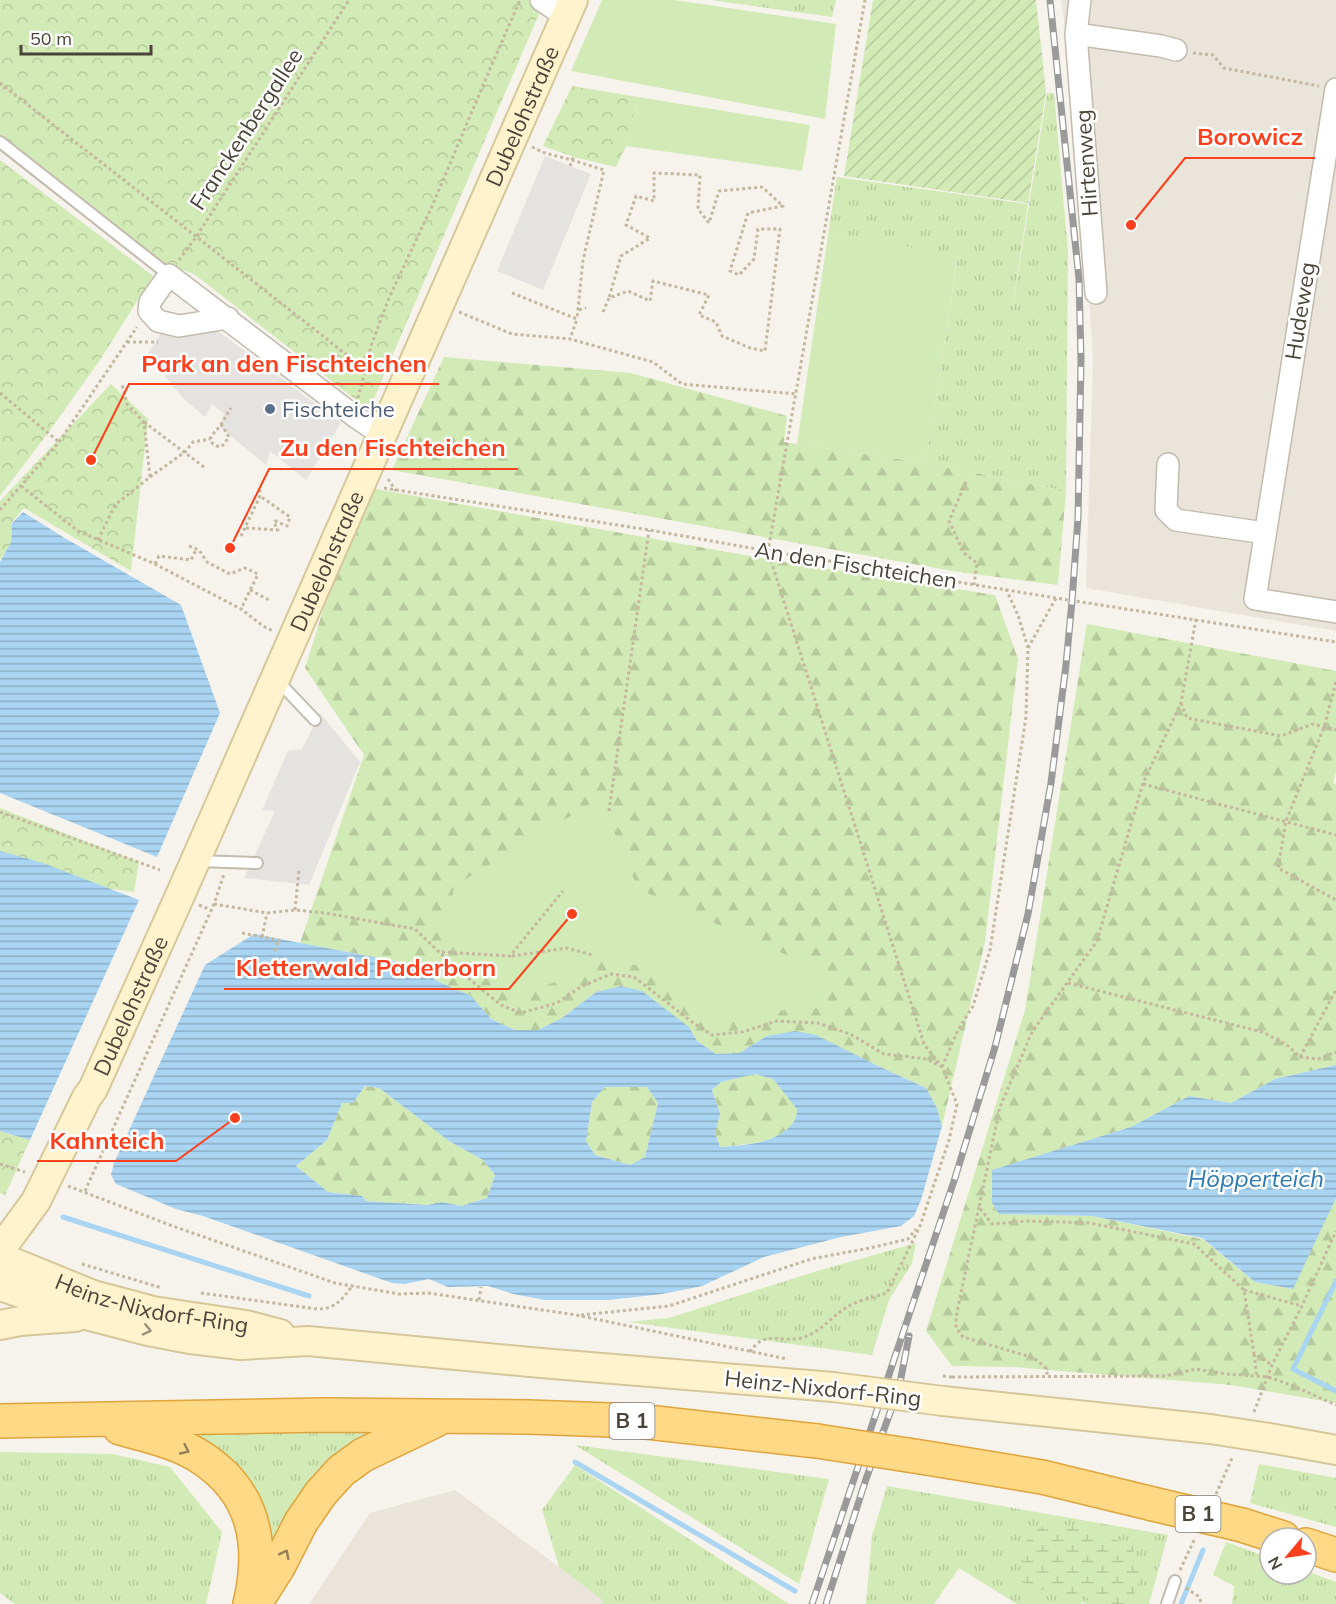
<svg xmlns="http://www.w3.org/2000/svg" width="1336" height="1604" font-family="Mulish,sans-serif">
<defs>
<pattern id="grass-tufts" width="24" height="20" patternUnits="userSpaceOnUse" patternTransform="scale(1.5)"><rect width="24" height="20" fill="#d2eab5"/><path d="M3 7l-1-3M5 7V3M7 7l1-3M15 17l-1-3M17 17v-4M19 17l1-3" fill="none" stroke="#b6ca9c"/></pattern>
<pattern id="forest-firs" width="22" height="20" patternUnits="userSpaceOnUse" patternTransform="scale(1.5)"><rect width="22" height="20" fill="#d2eab5"/><path d="M5 1l3.5 6h-7zM16 11l3.5 6h-7z" fill="#b6ca9c"/></pattern>
<pattern id="wetland-marsh" width="20" height="14" patternUnits="userSpaceOnUse" patternTransform="scale(1.5)"><rect width="20" height="14" fill="#d2eab5"/><path d="M1 5h8M5 5V1M11 12h8M15 12V8" fill="none" stroke="#b6ca9c"/></pattern>
<pattern id="park-crowns" width="20" height="18" patternUnits="userSpaceOnUse" patternTransform="scale(1.5)"><rect width="20" height="18" fill="#d2eab5"/><path d="M2 6a3 3 0 1 1 6 0M12 15a3 3 0 1 1 6 0" fill="none" stroke="#b6ca9c"/></pattern>
<pattern id="garden-furrows" width="10" height="10" patternUnits="userSpaceOnUse" patternTransform="scale(1.5)"><rect width="10" height="10" fill="#d2eab5"/><path d="M-1 1l2-2M0 10L10 0M9 11l2-2" fill="none" stroke="#b6ca9c"/></pattern>
<pattern id="water-rules" width="6" height="5" patternUnits="userSpaceOnUse" patternTransform="scale(1.5)"><rect width="6" height="5" fill="#a9d4f2"/><path d="M0 2.5h6" fill="none" stroke="#8caec5"/></pattern>
</defs>
<rect width="100%" height="100%" fill="#f6f3ec"/>
<!-- residential -->
<path fill="#eae5da" d="M1061,0H1336V631L1086,588L1093,359L1085,239L1071,71Z
M455,1490L605,1601L602,1604H309L370,1513Z"/>
<!-- grass -->
<path fill="url(#grass-tufts)" d="M711,0H836L832,17Z
M1047,93H1054L1068,252L1066,491L926,463L958,255L828,235L837,177L1028,204L1010,323Z
M916,1243L912,1263L889,1300L872,1355L628,1322L669,1318L814,1272Z
M142,1430H381L264,1579L253,1507Z
M575,1445L829,1479L799,1584Z
M0,1452L113,1454L170,1467L222,1532L206,1604H15L0,1593Z
M1259,1464L1336,1478V1527L1250,1503Z
M575,1465L789,1604H602L604,1601L559,1567L542,1510Z
M887,1486L1168,1535L1149,1604H1086L1083,1602L1081,1604H1017L959,1568L934,1604H866L872,1536Z
M1226,1542L1270,1558V1574H1306V1571L1336,1582V1604H1232L1234,1586L1213,1575Z"/>
<!-- forest -->
<path fill="url(#forest-firs)" d="M444,357L631,373L787,416L784,442L926,463L1066,491L1058,585L958,572L392,470Z
M370,488L778,561L995,595L1018,659L985,942L942,1126L937,1108L926,1088L876,1065L767,1036L739,1053L716,1054L697,1041L689,1027L596,992L562,1018L538,1030H515L491,1019L471,996L437,981L415,965L300,943L364,755L305,668L331,585Z
M1087,624L1336,671V772L1333,783L1336,784V1065L1275,1079L1231,1103L1189,1096L1131,1127L993,1170L992,1203L999,1214L1092,1216L1202,1239L1255,1282L1292,1289L1336,1198V1403L1231,1385L1014,1367L952,1366L926,1331L1025,1010Z
M755,1074L773,1079L798,1109C797,1114 796,1119 793,1123C777,1144 744,1144 720,1147L715,1133L720,1114L712,1090L721,1082Z
M365,1086L379,1088L449,1141L483,1160L495,1175L487,1198L461,1206L442,1202L427,1205L366,1201L362,1196L328,1192L296,1166L327,1140L342,1103H353Z
M605,1087H647L658,1103L645,1157L630,1165L595,1155L586,1141L592,1102Z"/>
<!-- wetland -->
<path fill="url(#wetland-marsh)" d="M1078,1526L1133,1546L1140,1578L1131,1604H1096L1078,1592L1068,1600L1021,1582V1547L1039,1527Z"/>
<!-- park -->
<path fill="url(#park-crowns)" d="M0,0H545L369,410L194,274L158,262L0,139Z
M572,86L638,97L626,146L616,167L574,157L543,146Z
M0,160L153,276L100,360L48,433L0,496Z
M111,384L148,419L131,571L24,508L12,522L11,543L0,560V501Z
M0,808L139,862L134,892L0,874Z
M0,1131L30,1140L5,1195L0,1193Z"/>
<!-- garden -->
<path fill="url(#garden-furrows)" d="M873,0H1036L1046,92L1028,203L844,176Z"/>
<!-- pitch -->
<path fill="#d2eab5" d="M602,0H674L836,24L825,119L571,71Z
M638,97L810,125L802,171L626,146Z
M828,235L958,254L926,463L797,444Z
M600,798L638,889L825,972L818,1007L775,1011L735,1022L702,1013L675,988L642,966L607,960L526,994L492,983L446,940L454,886Z"/>
<!-- parking -->
<path fill="#e5e3e0" d="M545,156L591,174L543,290L497,271Z
M215,329L341,423L306,480L270,451L266,465L220,427L224,414L212,404L205,417L184,399L147,355L162,331Z
M320,713L360,762L309,885L244,878L275,811L262,810L288,751L302,749Z"/>
<!-- water -->
<path fill="url(#water-rules)" fill-rule="evenodd" d="M23,512L63,537L181,605L220,713L157,857L0,793V562L11,542L12,523Z
M0,851L43,863L139,900L30,1140L0,1131Z
M254,934L415,965L437,981L471,996L491,1019L515,1030H538L562,1018L596,992L621,986L642,991L689,1027L697,1041L716,1054L739,1053L767,1036L795,1031L816,1035L876,1065L926,1088L937,1108L942,1126L921,1200L914,1216L901,1226L841,1237L764,1257L702,1286L662,1294L609,1300H545L513,1294L488,1286L448,1287L429,1279L405,1284L392,1283L203,1216L176,1209L116,1184L111,1175L114,1163L205,965ZM755,1074L773,1079L797,1109C797,1114 796,1119 793,1123C777,1144 744,1145 720,1147L715,1133L720,1114L712,1090L721,1082ZM365,1086L379,1088L449,1141L483,1160L495,1175L487,1198L461,1206L442,1202L427,1205L366,1201L362,1196L328,1192L296,1166L327,1140L342,1103H353ZM605,1087H647L658,1103L645,1157L630,1165L595,1155L586,1141L592,1102Z
M1336,1065V1198L1293,1289L1255,1282L1202,1238L1092,1216L999,1214L992,1203V1170L1131,1127L1189,1096L1231,1103L1275,1079Z"/>
<g fill="none" stroke-linecap="round" stroke-linejoin="round">
<!-- stream -->
<path stroke="#a9d4f2" stroke-width="5" d="M63,1217L309,1296
M1336,1281L1293,1369L1336,1391
M575,1462L795,1591
M1181,1604L1203,1550"/>
<defs>
<path id="service" d="M0,142L169,275
M276,679L315,720
M198,861L257,863
M1167,1604L1175,1581"/>
<path id="minor" d="M541,0L565,16
M1080,0L1076,34L1096,293
M1076,34L1161,46L1176,50
M1336,89L1255,599L1336,612
M228,318L179,326L158,321L149,311L150,302L169,275L353,415L369,426L382,433
M1168,464L1166,510L1176,520L1265,533"/>
<g id="secondary">
<path id="s1" d="M0,1250L36,1201L87,1097L93,1089L182,891L573,0"/>
<path id="s2" d="M0,1257L93,1295L153,1311L246,1325L280,1334"/>
<path d="M0,1286L90,1316L148,1331L190,1339L241,1345L308,1341L541,1363L833,1387"/>
<path d="M0,1325L20,1321L75,1317"/>
<path d="M943,1401L1210,1429"/>
<path d="M1275,1439L1336,1450"/>
</g>
<path id="trunk" d="M0,1421L325,1415L529,1417L638,1421L817,1441
M120,1428C148,1436 178,1442 202,1458C255,1493 264,1545 250,1604
M927,1458L1042,1477L1153,1504
M1242,1525L1283,1538
M1306,1545L1336,1555
M255,1603L278,1567L301,1522L321,1493L341,1471L363,1455L436,1420"/>
</defs>
<!-- service casing -->
<use href="#service" stroke="#c2bbae" stroke-width="14"/>
<!-- minor casing -->
<use href="#minor" stroke="#c2bbae" stroke-width="24"/>
<!-- secondary casing -->
<use href="#secondary" stroke="#d6c79b" stroke-width="32"/>
<!-- trunk casing -->
<use href="#trunk" stroke="#e0a43c" stroke-width="36"/>
<!-- path -->
<path stroke="#c4b79f" stroke-width="3" stroke-dasharray="3 3" stroke-linecap="butt" d="M1193,53L1213,55L1224,68L1319,86
M0,83L323,336L366,371
M532,147L545,153L572,160L574,157
M570,166L572,160L604,170L583,260L577,319
M179,260L196,237L349,0
M512,293L577,319L570,339
M579,310L586,308
M459,312L512,334L570,339L653,362L682,384L796,394
M603,312L609,298L628,291L650,301L653,281L709,295L699,315L716,322L722,336L750,348L765,351L780,229H758L754,259L739,275L730,271L748,213L783,206L762,187L719,191L709,223L698,209L700,175L654,173V201L636,196L626,225L650,238L621,256L609,298
M127,342H158
M0,393L59,442
M358,398L371,346L389,298L433,204L489,71L520,0
M144,422L204,467
M221,424L229,437L223,445L219,447L212,443L210,439C213,433 216,431 220,426C224,420 227,414 231,408
M150,477L185,452L193,442L210,439
M388,479L396,491
M966,482L949,521L964,553L977,563L974,585
M21,486L78,531L155,564L241,609L263,626L273,631
M384,488L649,530L768,551L1056,598L1336,642
M0,510L59,442L137,327
M246,528L278,530L274,523L275,521L287,526L290,517L260,496
M241,536L260,496V488
M98,540L115,505L150,477L144,422L127,404L122,384
M189,546L199,550L207,562L230,574L245,568L258,574L241,609
M155,564L159,556L191,560L196,550
M1006,589L1018,615L1028,648
M250,590L269,600
M1196,619L1181,703L1143,783L1097,941L1032,1032L1000,1107L979,1207L992,1224L1028,1221L1090,1223L1194,1244L1244,1290L1254,1354L1272,1365
M1336,682L1324,727L1286,821L1278,868L1336,900
M1181,703L1187,718L1281,736L1313,724L1336,730
M1143,784L1336,835
M609,811L649,530
M0,812L160,870
M214,904L267,913L295,910L325,913L415,929L457,969L501,1005L521,1013L557,1003L582,986L611,974L634,977L692,1022L712,1035L742,1032L777,1021L818,1023L850,1034L884,1054L927,1059L940,1066
M199,905L211,910
M295,910L299,870
M242,933L283,941
M262,937L267,913
M275,951L278,940
M442,952L510,956L563,891
M512,956L567,948L592,955
M1068,983L1262,1032L1286,1044L1300,1057L1318,1059L1336,1052
M1300,1057L1336,990
M942,1067L958,1030L973,1006L990,950L1026,717L1028,648L1056,598
M0,1164L25,1172
M68,1186L170,1225L335,1283L399,1294L428,1293L576,1315L787,1359
M85,1191L214,904L224,874
M979,1207L956,1317V1328L963,1337L1034,1358L1045,1367L1048,1376
M82,1264L162,1288
M1244,1290L1302,1306
M201,1293L317,1309C336,1309 342,1299 353,1285
M479,1300L481,1287
M581,1315L669,1306L811,1259L870,1248L908,1239L916,1229
M750,1352C765,1329 780,1343 801,1338C820,1333 831,1317 847,1307C859,1300 874,1297 887,1293L920,1226L949,1140L957,1104L942,1067L924,1044L768,551L865,0
M1254,1354L1257,1377
M952,1377L1165,1376L1196,1369L1227,1374L1268,1377L1291,1385L1336,1405
M1254,1412L1272,1365L1302,1306L1336,1231
M1216,1494L1233,1456
M1180,1570L1195,1538
M1186,1588L1198,1596L1202,1604"/>
<!-- service -->
<use href="#service" stroke="#fff" stroke-width="10"/>
<!-- minor -->
<use href="#minor" stroke="#fff" stroke-width="21"/>
<!-- secondary -->
<use href="#secondary" stroke="#fff3cd" stroke-width="28"/>
<!-- trunk -->
<use href="#trunk" stroke="#ffd985" stroke-width="33"/>
<defs>
<path id="rail" d="M812,1604L955,1178L995,1047L1028,914L1051,783L1066,665L1072,601L1078,518L1081,360L1079,279L1050,0
M826,1604L866,1479L899,1388L909,1336"/>
</defs>
<!-- rail casing -->
<use href="#rail" stroke="#9a9a9a" stroke-width="7"/>
<!-- rail -->
<use href="#rail" stroke="#fff" stroke-width="4.5" stroke-dasharray="14" stroke-linecap="butt"/>
<defs>
<path id="secondary-bridge" d="M833,1387L943,1401
M1210,1429L1275,1439"/>
<path id="trunk-bridge" d="M817,1441L927,1458
M1153,1504L1242,1525"/>
</defs>
<!-- secondary-bridge casing -->
<use href="#secondary-bridge" stroke="#d6c79b" stroke-width="32" stroke-linecap="butt"/>
<!-- trunk-bridge casing -->
<use href="#trunk-bridge" stroke="#e0a43c" stroke-width="36" stroke-linecap="butt"/>
<!-- path-bridge -->
<path stroke="#c4b79f" stroke-width="3" stroke-dasharray="3 3" stroke-linecap="butt" d="M943,1376L952,1377"/>
<!-- secondary-bridge -->
<use href="#secondary-bridge" stroke="#fff3cd" stroke-width="28"/>
<!-- trunk-bridge -->
<use href="#trunk-bridge" stroke="#ffd985" stroke-width="33"/>
</g>
<!-- one-way arrows -->
<defs><path id="oneway-chevron" d="M-2-3.5L2.5 0L-2 3.5" fill="none" stroke-width="1.6" stroke-linecap="round" stroke-linejoin="round" transform="scale(1.5)"/></defs>
<use stroke="#9c937c" href="#oneway-chevron" transform="translate(147 1330) rotate(13)"/>
<g stroke="#938057">
<use href="#oneway-chevron" transform="translate(185 1450) rotate(25)"/>
<use href="#oneway-chevron" transform="translate(285 1554) rotate(-63)"/>
</g>
<!-- markers -->
<circle fill="#5c6f8a" stroke="#fff" stroke-width="2" cx="270" cy="409" r="6"/>
<g text-anchor="middle" stroke-width="5" stroke-linejoin="round" paint-order="stroke">
<!-- shield labels -->
<g fill="#fff" stroke="#817c74" stroke-width="1.5">
<rect x="609.5" y="1403" width="45" height="36" rx="4.5"/>
<rect x="1175.5" y="1496" width="45" height="36" rx="4.5"/>
</g>
<g font-size="21" font-weight="bold" fill="#4b4439">
<text x="632" y="1428">B 1</text>
<text x="1198" y="1521">B 1</text>
</g>
<!-- street labels -->
<g font-size="22" fill="#4b4439" stroke="#fff">
<text dy="8" stroke="none"><textPath href="#s1" startOffset="1250">Dubelohstraße</textPath></text>
<text transform="translate(246 129) rotate(-57)" y="8">Franckenbergallee</text>
<text transform="translate(1086 163) rotate(-94)" y="8">Hirtenweg</text>
<text transform="translate(1300 311) rotate(-81)" y="8">Hudeweg</text>
<text dy="8" stroke="none"><textPath href="#s1" startOffset="764">Dubelohstraße</textPath></text>
<text transform="translate(856 565) rotate(9)" y="8">An den Fischteichen</text>
<text dy="8" stroke="none"><textPath href="#s1" startOffset="278">Dubelohstraße</textPath></text>
<text dy="8" stroke="none"><textPath href="#s2" startOffset="160">Heinz-Nixdorf-Ring</textPath></text>
<text transform="translate(823 1388) rotate(6)" y="8">Heinz-Nixdorf-Ring</text>
</g>
<!-- service labels -->
<g font-size="22" fill="#4e5e75" stroke="#fff" text-anchor="start">
<text x="282" y="417">Fischteiche</text>
</g>
<!-- water labels -->
<g font-size="24" font-style="italic" fill="#2e7ab2" stroke="#fff">
<text x="1256" y="1187">Höpperteich</text>
</g>
</g>
<!-- callouts -->
<path fill="none" stroke="#fc3f1d" stroke-width="2" d="M1131 225L1185 158H1315M91 460L129 384H439M230 548L269 469H518M572 914L509 989H224M235 1118L176 1161H37"/>
<g fill="#fc3f1d" stroke="#fff" stroke-width="2">
<circle cx="1131" cy="225" r="6"/>
<circle cx="91" cy="460" r="6"/>
<circle cx="230" cy="548" r="6"/>
<circle cx="572" cy="914" r="6"/>
<circle cx="235" cy="1118" r="6"/>
</g>
<g font-size="24" text-anchor="middle" font-weight="bold" fill="#fc3f1d" stroke="#fff" stroke-width="5" stroke-linejoin="round" paint-order="stroke">
<text x="1250" y="145">Borowicz</text>
<text x="284" y="372">Park an den Fischteichen</text>
<text x="393" y="456">Zu den Fischteichen</text>
<text x="366" y="976">Kletterwald Paderborn</text>
<text x="107" y="1149">Kahnteich</text>
</g>
<!-- north arrow -->
<g transform="translate(1288 1556) rotate(241)"><circle r="28" fill="#ffffff" stroke="#b7b4b0" stroke-width="1.5"/>
<path d="M0-4.5L10 22L0 15L-10 22Z" fill="#fc3f1d"/>
<text y="-9" font-size="16" font-weight="bold" text-anchor="middle" fill="#4b4439">N</text>
</g>
<!-- scale -->
<path d="M21 45v9h130v-9" fill="none" stroke="#4b4439" stroke-width="3"/>
<text x="30" y="45" font-size="18" fill="#4b4439" stroke="#ffffff" stroke-width="4.5" paint-order="stroke">50 m</text>
</svg>
